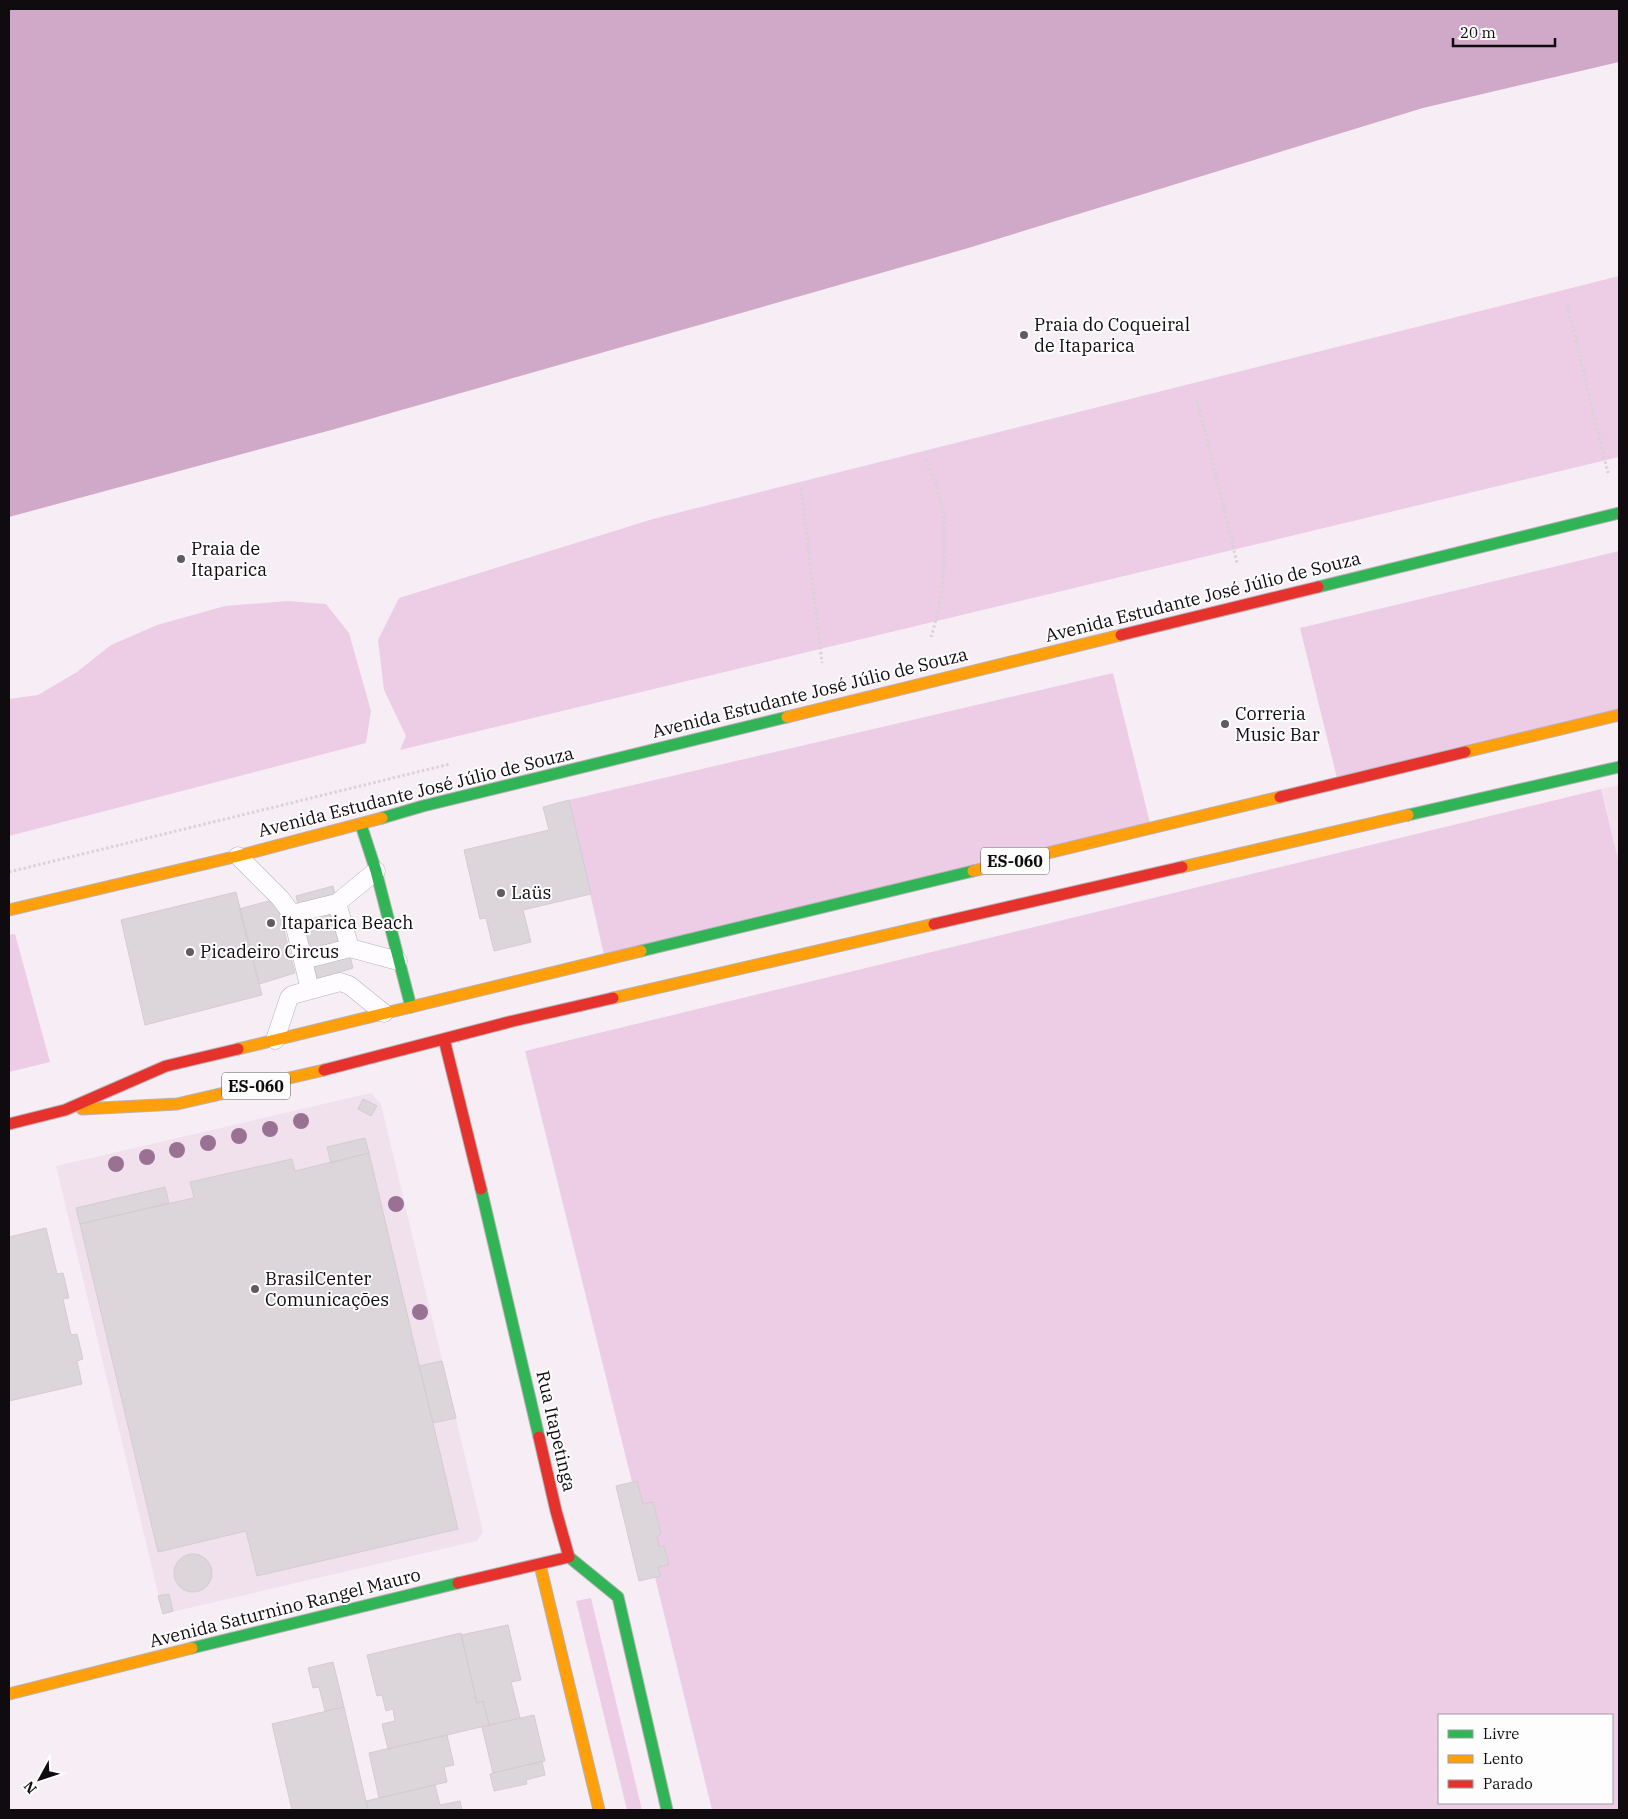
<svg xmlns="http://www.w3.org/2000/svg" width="1628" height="1819" font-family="'IBM Plex Serif',serif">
<rect width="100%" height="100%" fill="#f7eef5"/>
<!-- built -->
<path fill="#f1e1ed" d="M1619,785V863L1601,789Z
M371,1093L381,1104L483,1532L477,1541L163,1614L56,1166Z"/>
<!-- green -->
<path fill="#edcce6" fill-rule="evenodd" d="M1619,276V457L400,750L406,736L384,690L378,640L399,598L653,519Z
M1619,551V711L1337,778L1300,628Z
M288,601L326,604L349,633L371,711L366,743L9,836V699L38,695L77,672L111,645L157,625L225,606Z
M1113,673L1150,823L604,955L569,800Z
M1601,789L1619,863V1810H712L655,1577L661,1576L658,1567L668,1565L664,1546L659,1547L657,1536L661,1534L653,1502L643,1504L637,1481L632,1482L525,1051ZM1439,1715H1612V1803H1439Z
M15,934L50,1062L9,1072V935Z
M591,1598L642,1810H627L576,1601Z"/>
<!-- water -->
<path fill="#d0a9c8" d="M9,9H1619V62L1423,108L965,249L335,429L9,517Z"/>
<!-- building -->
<path fill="#dcd6db" stroke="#d3ccd1" d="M569,800L591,894L523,910L531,942L494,951L486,918L480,919L464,850L549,830L543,807Z
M333,886L353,968L317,979L296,896Z
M236,892L262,995L145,1025L121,920Z
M276,899L295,973L259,984L239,909Z
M363,1099L377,1106L371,1116L358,1109Z
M365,1138L369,1153L331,1163L327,1147Z
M369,1153L458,1529L257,1576L246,1531L158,1552L80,1224L194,1198L190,1182L292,1159L295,1171Z
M165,1187L169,1203L80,1224L76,1208Z
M46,1228L57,1274L63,1273L69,1298L63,1299L71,1335L77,1334L83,1359L77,1361L82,1384L9,1401V1237Z
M442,1361L456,1418L433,1423L419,1366Z
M637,1481L643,1504L653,1502L661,1534L657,1536L659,1547L664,1546L669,1565L658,1567L661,1576L639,1581L616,1486Z
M174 1573a19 19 0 1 1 38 0a19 19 0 1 1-38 0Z
M169,1594L173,1611L163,1614L158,1596Z
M508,1625L521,1680L511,1682L520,1718L489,1725L483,1701L477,1703L461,1635Z
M461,1633L477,1703L483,1701L489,1725L388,1749L382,1724L395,1721L393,1709L386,1711L382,1695L377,1696L367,1655Z
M333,1662L344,1707L325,1711L319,1687L313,1688L308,1668Z
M344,1707L368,1810H292L272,1724Z
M534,1715L545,1761L493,1773L482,1727Z
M447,1735L454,1765L444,1767L447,1782L379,1798L369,1753Z
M542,1761L545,1775L526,1780L527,1784L494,1791L490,1774Z
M435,1785L440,1805L460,1801L462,1810H368L366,1801Z"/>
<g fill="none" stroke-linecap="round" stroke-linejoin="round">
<defs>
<path id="lane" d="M238,856L280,898L292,914L310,990
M376,871L337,903L350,948L398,961
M292,914L337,903
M303,960L350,948
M275,1040L289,998L292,995L340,982L349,985L384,1013"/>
<path id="fast" d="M1318,587L1619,513
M1408,815L1619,767
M382,818L423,806L787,717
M361,825L376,871L411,1007
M641,951L973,871
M481,1189L539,1437
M569,1557L618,1597L667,1810
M192,1648L458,1583"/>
<path id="slow" d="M787,717L1121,635
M1465,752L1619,715
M1182,867L1408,815
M973,871L1280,797
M9,910L238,856L382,818
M613,998L934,924
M238,1049L641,951
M82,1109L177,1104L324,1070
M540,1565L599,1810
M9,1694L192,1648"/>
<path id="jam" d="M1121,635L1318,587
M1280,797L1465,752
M934,924L1182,867
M444,1039L481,1189
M324,1070L513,1021L613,998
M9,1124L65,1110L166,1066L238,1049
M458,1583L569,1557L556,1511L539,1437"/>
</defs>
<!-- lane casing -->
<use href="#lane" stroke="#b8b1b6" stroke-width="19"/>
<!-- fast casing -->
<use href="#fast" stroke="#b8b1b6" stroke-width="13"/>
<!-- slow casing -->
<use href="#slow" stroke="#b8b1b6" stroke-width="13"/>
<!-- jam casing -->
<use href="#jam" stroke="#b8b1b6" stroke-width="13"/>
<!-- path -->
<path stroke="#d6d4d6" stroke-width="3" stroke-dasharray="2.5 2.5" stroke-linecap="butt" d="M1567,306L1608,473
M1197,400L1237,563
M926,459C933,477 940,495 943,514C945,523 944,533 944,541C945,575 941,605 931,637
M801,488L822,663
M9,872L450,764"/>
<!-- lane -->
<use href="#lane" stroke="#fefcfe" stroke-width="18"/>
<!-- fast -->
<use href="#fast" stroke="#30b455" stroke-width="11"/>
<!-- slow -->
<use href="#slow" stroke="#ff9f0a" stroke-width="11"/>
<!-- jam -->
<use href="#jam" stroke="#e5322d" stroke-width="11"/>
</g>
<!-- trees -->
<g fill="#987193">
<circle cx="301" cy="1121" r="8"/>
<circle cx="270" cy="1129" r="8"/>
<circle cx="239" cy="1136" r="8"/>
<circle cx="208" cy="1143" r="8"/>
<circle cx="177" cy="1150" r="8"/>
<circle cx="147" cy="1157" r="8"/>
<circle cx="116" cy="1164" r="8"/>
<circle cx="396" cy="1204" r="8"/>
<circle cx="420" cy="1312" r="8"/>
</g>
<!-- markers -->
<g fill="#615a60" stroke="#fdfdfd" stroke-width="2">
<circle cx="1024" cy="335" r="5"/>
<circle cx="181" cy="559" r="5"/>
<circle cx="1225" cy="724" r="5"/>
<circle cx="501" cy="893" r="5"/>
<circle cx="271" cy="923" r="5"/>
<circle cx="190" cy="952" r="5"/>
<circle cx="255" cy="1289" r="5"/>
</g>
<g text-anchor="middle" stroke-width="4" stroke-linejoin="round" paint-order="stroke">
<!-- shield labels -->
<g fill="#fdfdfd" stroke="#575456" stroke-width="1">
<rect x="981" y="847.5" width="68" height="27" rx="4"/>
<rect x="222" y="1072.5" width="68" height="27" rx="4"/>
</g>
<g font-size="16" font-weight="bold" fill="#100b0f">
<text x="1015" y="867">ES-060</text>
<text x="256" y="1092">ES-060</text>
</g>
<!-- poi labels -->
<g font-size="18" fill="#100b0f" stroke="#fdfdfd" text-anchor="start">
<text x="1034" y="331">Praia do Coqueiral<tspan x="1034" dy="21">de Itaparica</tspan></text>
<text x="191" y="555">Praia de<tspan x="191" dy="21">Itaparica</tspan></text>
<text x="1235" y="720">Correria<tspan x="1235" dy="21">Music Bar</tspan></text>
<text x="511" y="899">Laüs</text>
<text x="281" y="929">Itaparica Beach</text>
<text x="200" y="958">Picadeiro Circus</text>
<text x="265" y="1285">BrasilCenter<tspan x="265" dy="21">Comunicações</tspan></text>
</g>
<!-- street labels -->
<g font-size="18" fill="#100b0f" stroke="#fdfdfd">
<text transform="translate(1203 597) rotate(-14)" y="6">Avenida Estudante José Júlio de Souza</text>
<text transform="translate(810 693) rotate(-14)" y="6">Avenida Estudante José Júlio de Souza</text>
<text transform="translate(416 792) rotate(-14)" y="6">Avenida Estudante José Júlio de Souza</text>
<text transform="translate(556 1431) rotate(77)" y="6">Rua Itapetinga</text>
<text transform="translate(285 1608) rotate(-14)" y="6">Avenida Saturnino Rangel Mauro</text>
</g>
</g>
<!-- border -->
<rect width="1628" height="1819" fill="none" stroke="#100b0f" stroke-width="20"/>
<!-- legend -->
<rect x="1438" y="1714" width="175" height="90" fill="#fdfdfd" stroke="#9e9c9e"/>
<rect x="1448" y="1730" width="25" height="8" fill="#30b455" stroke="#9e9c9e"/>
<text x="1483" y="1739" font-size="15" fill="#100b0f">Livre</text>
<rect x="1448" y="1755" width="25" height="8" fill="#ff9f0a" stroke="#9e9c9e"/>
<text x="1483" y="1764" font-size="15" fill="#100b0f">Lento</text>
<rect x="1448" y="1780" width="25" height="8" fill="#e5322d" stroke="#9e9c9e"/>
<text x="1483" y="1789" font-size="15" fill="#100b0f">Parado</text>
<!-- north arrow -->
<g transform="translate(40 1779) rotate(230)" stroke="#fdfdfd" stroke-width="4" paint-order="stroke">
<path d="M0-4L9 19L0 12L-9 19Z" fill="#100b0f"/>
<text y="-8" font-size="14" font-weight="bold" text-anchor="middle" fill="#100b0f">N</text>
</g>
<!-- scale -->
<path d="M1453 38v8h102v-8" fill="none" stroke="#100b0f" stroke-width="2.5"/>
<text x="1460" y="38" font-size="15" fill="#100b0f" stroke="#fdfdfd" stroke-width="4" paint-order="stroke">20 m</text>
</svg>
